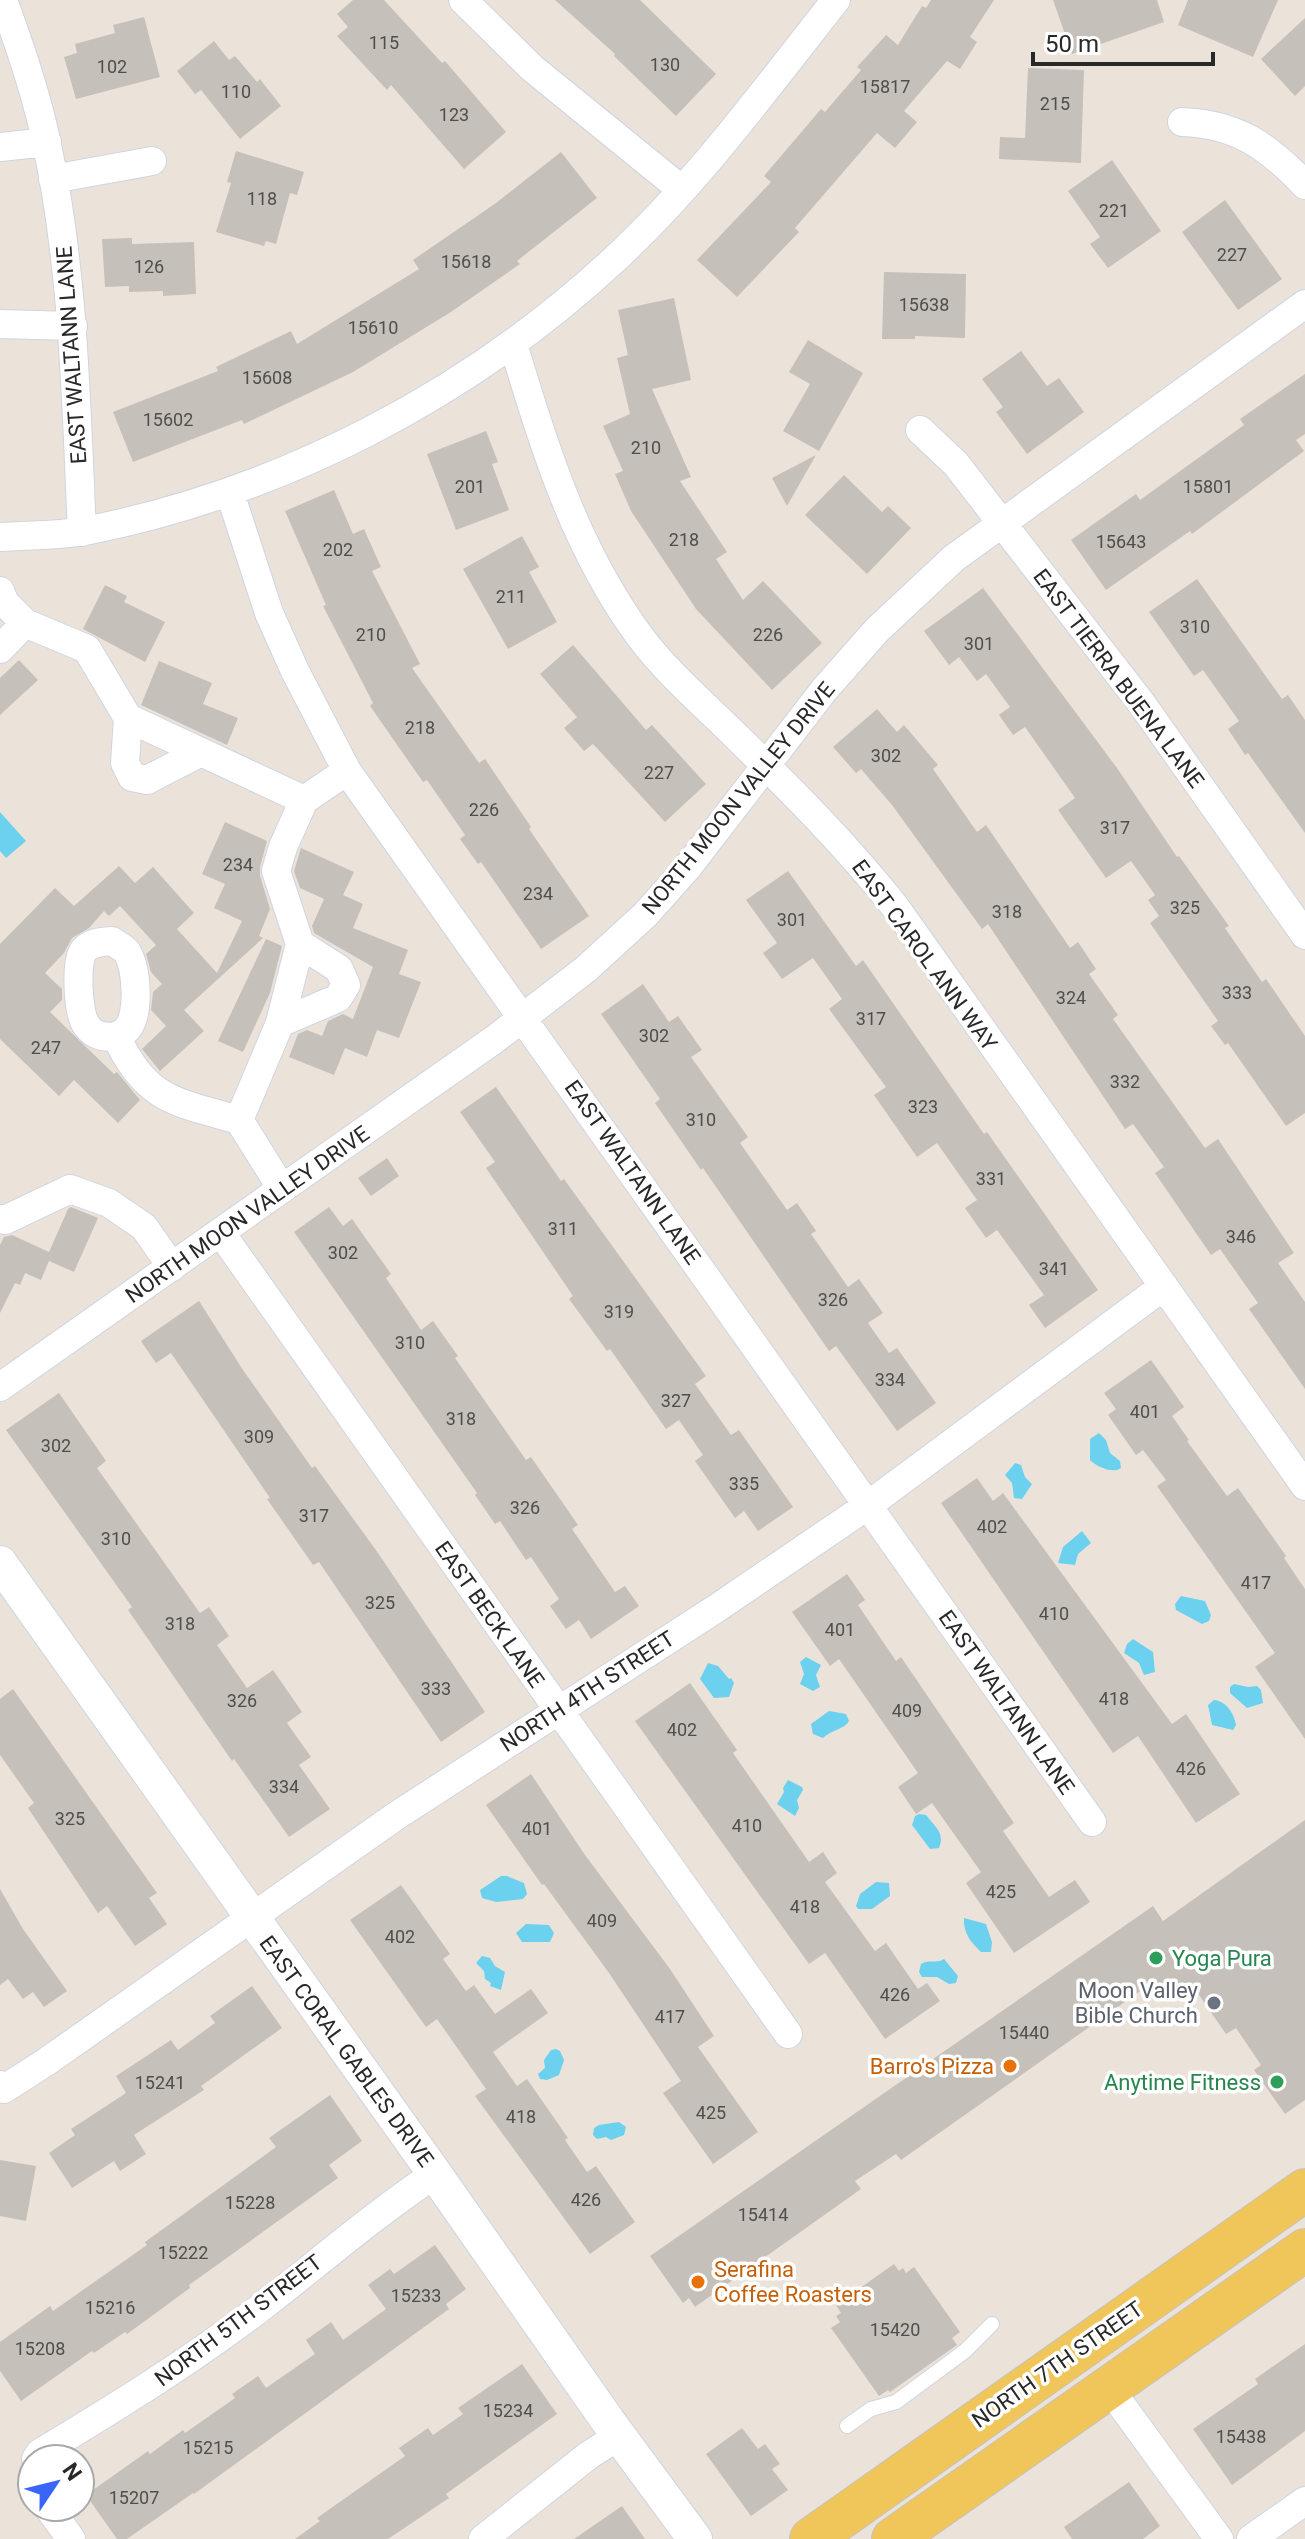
<svg xmlns="http://www.w3.org/2000/svg" width="1305" height="2539" font-family="Roboto,sans-serif">
<rect width="100%" height="100%" fill="#ebe3da"/>
<!-- water -->
<path fill="#6cd1ee" d="M0,812L26,841L6,858L0,851Z
M1099,1433L1106,1440L1110,1453L1120,1461L1121,1468C1113,1474 1097,1467 1090,1460V1439Z
M1015,1463L1021,1465L1025,1477L1032,1484L1022,1499L1014,1498L1012,1483L1005,1475Z
M1082,1531L1091,1543L1078,1554L1075,1565L1058,1563L1063,1547Z
M1181,1596L1205,1601L1211,1615L1209,1621L1202,1624L1176,1610L1175,1604Z
M1133,1639L1153,1652L1155,1672L1144,1675L1139,1663L1124,1653L1127,1644Z
M806,1657L821,1665L816,1675L820,1687L813,1691L800,1684L804,1674L800,1662Z
M708,1663L718,1666L729,1679L731,1678L734,1683L729,1697L714,1698L700,1679Z
M1234,1684L1248,1687L1257,1686L1261,1690L1263,1703L1247,1708L1230,1693V1687Z
M1214,1700C1226,1701 1234,1713 1236,1725L1233,1730L1212,1725L1208,1705Z
M829,1711L846,1714L849,1721C845,1729 831,1730 823,1738L813,1734L811,1724Z
M788,1780L802,1787L803,1790L797,1800L799,1808L795,1816L777,1804L784,1792L783,1788Z
M919,1814L926,1815C936,1828 945,1833 939,1848L930,1849L912,1825L915,1816Z
M501,1876H507L524,1883L527,1894L523,1899L496,1902L482,1898L480,1890Z
M876,1882L889,1883L890,1896L872,1909H858L856,1906L860,1894Z
M964,1918L986,1924L992,1942L991,1952H981C970,1942 963,1932 964,1918Z
M526,1924L549,1925L554,1933L550,1942H522L516,1933Z
M482,1956L490,1958L495,1966L505,1972L501,1990L490,1986L491,1983L485,1979L484,1971L476,1963Z
M944,1959L958,1976L956,1983L949,1984L937,1977H922L919,1972L921,1964C929,1959 936,1964 944,1959Z
M556,2049L560,2051L564,2060L559,2075L547,2080L540,2079L538,2074L545,2068L544,2060L551,2050Z
M619,2122L626,2127L624,2135L611,2140L606,2137L597,2139L593,2135L594,2128L599,2125Z"/>
<!-- building -->
<path fill="#c6c0ba" d="M353,0H384L442,63L445,61L506,132L464,169L391,85L387,90L337,36L348,27L337,14Z
M555,0H640L716,74L676,116L614,56L615,54Z
M931,0H994L970,37L977,42L960,69L947,61L904,111L917,122L895,148L877,133L795,228L799,232L737,297L697,260L771,182L764,176L821,109L825,112L861,70L857,67L886,35L898,45L922,6L926,8Z
M1053,0H1157L1164,22L1072,54Z
M1188,0H1278L1253,57L1178,25Z
M144,17L160,77L76,99L64,57L77,53L75,44L115,33L113,25Z
M1305,18V86L1295,96L1261,59Z
M214,41L229,60L235,56L257,82L260,79L281,106L240,139L201,90L195,94L177,71Z
M1028,68L1084,70L1081,163L999,159L1000,137L1025,138Z
M236,151L304,172L297,195L290,193L276,244L266,241L264,246L216,232L231,183L227,182Z
M561,152L597,198L517,261L520,264L451,312L353,372L244,424L242,420L133,462L113,412L218,371L216,367L291,331L297,344L419,269L413,260L496,203Z
M1112,160L1161,231L1108,268L1090,244L1100,237L1068,191Z
M1225,200L1282,279L1238,310L1182,232Z
M132,238V244L194,242L196,294L163,296V291L129,292V286L105,287L102,239Z
M884,272L966,274L965,338L915,336V339H882Z
M674,298L691,380L652,389L691,477L680,481L727,552L716,559L743,600L763,581L822,643L772,690L696,609L631,511L615,474L623,471L603,426L630,414L617,358L628,355L618,310Z
M808,340L863,373L819,451L783,431L810,384L789,372Z
M1021,351L1047,386L1059,378L1084,412L1027,454L996,412L1003,407L982,379Z
M1305,374V434L1296,440L1304,451L1192,534L1190,531L1106,590L1071,540L1136,494L1140,500L1244,425L1240,419Z
M486,431L498,462L492,464L509,510L456,530L427,454Z
M816,455L787,506L772,478Z
M844,475L882,512L888,506L911,528L867,574L805,515Z
M334,490L353,534L364,529L381,567L372,571L420,664L412,668L479,763L485,759L531,827L529,829L589,916L541,949L481,862L478,864L460,839L465,835L427,780L423,782L370,706L373,703L323,606L326,605L285,511Z
M522,536L539,567L529,572L557,622L508,649L463,569Z
M1197,579L1282,699L1288,695L1305,720V833L1248,753L1245,755L1228,729L1239,721L1203,670L1194,676L1149,612Z
M105,585L127,596L124,602L165,622L145,662L83,629Z
M983,588L1117,768L1177,857L1179,856L1229,926L1225,928L1262,982L1266,979L1305,1036V1113L1286,1126L1228,1043L1225,1045L1211,1026L1218,1021L1150,923L1159,916L1148,900L1155,895L1131,861L1106,878L1058,810L1075,798L1025,727L1013,735L999,715L1010,707L986,674L977,681L959,657L949,665L924,631Z
M573,645L646,730L652,725L706,784L665,822L593,744L584,751L564,728L577,717L540,674Z
M19,660L38,680L0,715V678Z
M159,661L212,683L203,704L238,718L227,745L141,705Z
M877,709L897,732L904,725L938,765L933,769L977,832L986,825L1070,948L1078,942L1096,969L1089,974L1118,1015L1113,1019L1205,1148L1218,1139L1294,1253L1278,1263L1305,1302V1389L1249,1309L1258,1303L1220,1249L1211,1255L1155,1173L1164,1167L1133,1124L1125,1129L988,924L982,929L892,805L861,769L856,773L833,747Z
M225,822L267,841L260,867V876L270,909L259,936L263,938L184,1010L204,1031L160,1071L142,1049L166,1026L151,1010L153,992L162,984L151,972L146,954L156,945L120,906L109,916L104,911L89,928L72,938L64,953L45,973L62,989V1000L50,1012L114,1074L117,1072L140,1100L118,1123L74,1080L59,1096L0,1039V944L55,888L74,906L119,866L135,883L153,867L194,913L177,929L217,973L242,921L214,908L225,884L202,874Z
M301,848L354,872L343,895L363,904L353,928L408,950L399,974L421,982L399,1038L377,1030L367,1057L345,1048L334,1075L289,1057L298,1034L307,1030L322,1036L328,1021L343,1014L353,1019L373,967L314,933L312,926L324,899L300,888L294,871Z
M788,871L856,966L863,960L984,1134L987,1132L1098,1290L1045,1328L1029,1305L1044,1295L997,1230L986,1238L965,1208L977,1200L937,1143L917,1157L874,1095L886,1087L829,1009L842,999L813,958L782,979L763,953L777,943L746,900Z
M266,939L282,946L270,993L243,1052L218,1041Z
M643,984L669,1022L678,1016L702,1050L691,1057L748,1137L740,1143L787,1210L797,1203L816,1231L811,1234L848,1287L859,1279L883,1313L868,1323L889,1353L897,1348L936,1403L897,1431L836,1346L829,1351L703,1168L701,1170L655,1103L660,1099L601,1014Z
M496,1087L561,1181L564,1179L706,1376L695,1384L731,1435L739,1430L793,1507L758,1531L744,1511L735,1518L695,1461L703,1455L679,1420L666,1429L610,1349L607,1351L569,1299L573,1296L486,1168L495,1162L460,1112Z
M387,1158L399,1176L371,1196L358,1178Z
M71,1207L98,1218L74,1272L49,1261L41,1280L25,1273L20,1285L15,1283L0,1313V1245L4,1237L12,1235L49,1252L68,1209Z
M329,1207L343,1226L352,1219L391,1274L386,1278L421,1330L433,1321L458,1356L455,1358L526,1460L531,1457L578,1525L572,1529L615,1592L625,1586L639,1606L591,1639L579,1620L566,1629L550,1606L559,1599L531,1557L526,1560L500,1521L495,1524L475,1495L477,1493L294,1232Z
M199,1301L243,1370L312,1468L315,1466L378,1553L485,1712L441,1742L319,1562L313,1565L267,1499L270,1498L171,1353L156,1363L141,1341Z
M1151,1360L1184,1407L1172,1416L1189,1440L1187,1441L1227,1496L1238,1488L1286,1556L1284,1558L1305,1589V1739L1255,1667L1275,1653L1157,1486L1166,1480L1143,1450L1136,1455L1108,1415L1116,1409L1104,1393Z
M59,1393L106,1461L97,1468L200,1613L209,1607L229,1636L217,1645L247,1688L273,1670L302,1712L287,1723L311,1757L299,1765L330,1809L289,1837L234,1759L232,1761L128,1610L132,1607L6,1430Z
M977,1478L993,1501L1003,1493L1172,1724L1186,1714L1240,1794L1196,1823L1138,1736L1113,1753L941,1503Z
M847,1574L865,1600L858,1605L896,1661L901,1657L1014,1823L1003,1831L1049,1897L1075,1880L1090,1902L1014,1953L966,1883L981,1872L932,1803L916,1814L898,1787L918,1773L839,1659L830,1666L792,1612Z
M690,1683L737,1750L733,1753L809,1862L823,1852L837,1873L825,1882L875,1951L886,1943L918,1989L927,1983L940,2001L885,2039L825,1953L809,1964L635,1721Z
M13,1689L157,1893L149,1898L167,1924L135,1946L107,1906L98,1913L28,1808L34,1803L0,1755V1699Z
M531,1774L585,1855L670,1969L714,2036L698,2047L758,2132L713,2164L663,2093L681,2081L609,1973L544,1884L542,1885L486,1805Z
M1305,1820V2100L1285,2114L1254,2070L1261,2065L1236,2028L1226,2034L1199,1995L1146,1987L901,2160L896,2154L855,2181L861,2189L695,2307L689,2298L683,2303L650,2256L1153,1906L1163,1921Z
M401,1885L450,1954L443,1959L466,1991L474,1985L495,2014L531,1989L548,2013L493,2052L517,2086L527,2079L568,2138L565,2140L587,2172L596,2166L635,2222L590,2254L475,2096L486,2089L437,2019L426,2027L350,1920Z
M0,1889L23,1929L67,1991L44,2007L33,1992L23,1999L8,1979L0,1985Z
M252,1986L282,2028L201,2086L204,2090L134,2135L146,2154L120,2171L114,2161L72,2188L49,2153L75,2135L71,2129L126,2093L116,2076L171,2040L178,2050L215,2023L210,2016Z
M330,2095L362,2141L329,2165L338,2178L189,2285L190,2288L160,2310L127,2334L125,2332L94,2353L92,2351L21,2401L0,2371V2342L50,2306L53,2311L147,2245L145,2242L276,2147L269,2138Z
M0,2160L36,2166L26,2221L0,2216Z
M435,2245L466,2289L446,2304L449,2309L194,2494L193,2493L127,2539H117L86,2495L148,2451L150,2454L183,2430L185,2433L235,2398L232,2394L258,2376L266,2388L315,2354L306,2340L331,2322L343,2340L386,2309L368,2285L390,2269L394,2274Z
M894,2264L899,2271L903,2268L906,2273L914,2267L960,2332L952,2338L957,2345L890,2392L888,2390L879,2396L831,2328L840,2322L836,2316L841,2313L836,2305Z
M1305,2344V2431L1232,2485L1193,2429L1258,2384L1255,2379Z
M522,2364L557,2414L446,2494L449,2498L388,2539H295L320,2521L317,2518L405,2456L399,2448L428,2428L433,2435L463,2414L458,2408Z
M742,2428L758,2449L765,2444L780,2464L772,2469L788,2490L751,2516L706,2454Z
M1129,2482L1160,2526L1143,2539H1072L1064,2527Z
M622,2506L645,2539H574Z"/>
<g fill="none" stroke-linecap="round" stroke-linejoin="round">
<defs>
<path id="service" d="M847,2426L871,2409L896,2402L965,2351L992,2324"/>
<path id="minor" d="M3,0C20,47 37,96 47,145C74,272 76,402 82,532
M463,0L532,68L682,190
M1182,122C1237,124 1268,146 1305,185
M0,147L47,142
M53,179L152,161
M0,324L73,326
M513,344C545,449 575,549 641,638C669,675 706,706 739,739C794,793 848,847 896,908L1305,1486
M920,430L956,464L1142,704L1305,935
M230,493L269,613L295,671L347,771L1092,1822
M0,537C28,535 57,536 85,531C282,492 469,395 616,258C699,181 766,88 836,0
M0,591L5,603L25,623L87,649L128,718L304,800
M0,649L25,623
M128,718L125,763L132,777L147,780L201,752
M112,941C117,945 123,947 127,952C137,969 140,1015 127,1029C115,1042 93,1038 85,1023C78,1011 75,961 84,950C91,942 102,942 112,941Z
M280,1023L338,998L346,985L339,969L300,944
M116,1036C146,1101 176,1102 239,1120L282,1189
M239,1120L280,1023L300,944L276,871L283,847L304,800L347,771
M0,1219L5,1220L70,1189L109,1203L144,1227L172,1267
M221,1233L788,2034
M0,1387L495,1039L586,969L645,915L687,868L824,690L877,630L954,558L1305,304
M0,2085L4,2089L46,2062L396,1816L717,1608L867,1506L1164,1286
M1109,2388L1219,2539
M36,2459L40,2453C113,2409 186,2364 255,2312C315,2266 372,2216 435,2174
M48,2507L71,2539
M483,2539L589,2455L619,2436
M1251,2539L1305,2501"/>
<path id="tertiary" d="M0,1563L435,2174L608,2421L695,2539"/>
<path id="primary" d="M811,2539L1305,2190
M893,2539L1305,2250"/>
</defs>
<!-- service casing -->
<use href="#service" stroke="#cfd4e2" stroke-width="16"/>
<!-- minor casing -->
<use href="#minor" stroke="#cfd4e2" stroke-width="30"/>
<!-- tertiary casing -->
<use href="#tertiary" stroke="#cfd4e2" stroke-width="36"/>
<!-- primary casing -->
<use href="#primary" stroke="#c3c3c3" stroke-width="44"/>
<!-- service -->
<use href="#service" stroke="#fff" stroke-width="14"/>
<!-- minor -->
<use href="#minor" stroke="#fff" stroke-width="28"/>
<!-- tertiary -->
<use href="#tertiary" stroke="#fff" stroke-width="34"/>
<!-- primary -->
<use href="#primary" stroke="#f0c65a" stroke-width="42"/>
</g>
<!-- markers -->
<g fill="#2e9e5b" stroke="#fff" stroke-width="3">
<circle cx="1156" cy="1958" r="8"/>
<circle cx="1277" cy="2082" r="8"/>
</g>
<circle fill="#6b7280" stroke="#fff" stroke-width="3" cx="1214" cy="2003" r="8"/>
<g fill="#e8710a" stroke="#fff" stroke-width="3">
<circle cx="1010" cy="2066" r="8"/>
<circle cx="698" cy="2282" r="8"/>
</g>
<g text-anchor="middle" stroke-width="7" stroke-linejoin="round" paint-order="stroke">
<!-- number labels -->
<g font-size="18" fill="#504e4c">
<text x="384" y="49">115</text>
<text x="665" y="71">130</text>
<text x="112" y="73">102</text>
<text x="885" y="93">15817</text>
<text x="236" y="98">110</text>
<text x="1055" y="110">215</text>
<text x="454" y="121">123</text>
<text x="262" y="205">118</text>
<text x="1114" y="217">221</text>
<text x="1232" y="261">227</text>
<text x="466" y="268">15618</text>
<text x="149" y="273">126</text>
<text x="924" y="311">15638</text>
<text x="373" y="334">15610</text>
<text x="267" y="384">15608</text>
<text x="168" y="426">15602</text>
<text x="646" y="454">210</text>
<text x="470" y="493">201</text>
<text x="1208" y="493">15801</text>
<text x="684" y="546">218</text>
<text x="1121" y="548">15643</text>
<text x="338" y="556">202</text>
<text x="511" y="603">211</text>
<text x="1195" y="633">310</text>
<text x="371" y="641">210</text>
<text x="768" y="641">226</text>
<text x="979" y="650">301</text>
<text x="420" y="734">218</text>
<text x="886" y="762">302</text>
<text x="659" y="779">227</text>
<text x="484" y="816">226</text>
<text x="1115" y="834">317</text>
<text x="238" y="871">234</text>
<text x="538" y="900">234</text>
<text x="1185" y="914">325</text>
<text x="1007" y="918">318</text>
<text x="792" y="926">301</text>
<text x="1237" y="999">333</text>
<text x="1071" y="1004">324</text>
<text x="871" y="1025">317</text>
<text x="654" y="1042">302</text>
<text x="46" y="1054">247</text>
<text x="1125" y="1088">332</text>
<text x="923" y="1113">323</text>
<text x="701" y="1126">310</text>
<text x="991" y="1185">331</text>
<text x="563" y="1235">311</text>
<text x="1241" y="1243">346</text>
<text x="343" y="1259">302</text>
<text x="1054" y="1275">341</text>
<text x="833" y="1306">326</text>
<text x="619" y="1318">319</text>
<text x="410" y="1349">310</text>
<text x="890" y="1386">334</text>
<text x="676" y="1407">327</text>
<text x="1145" y="1418">401</text>
<text x="461" y="1425">318</text>
<text x="259" y="1443">309</text>
<text x="56" y="1452">302</text>
<text x="744" y="1490">335</text>
<text x="525" y="1514">326</text>
<text x="314" y="1522">317</text>
<text x="992" y="1533">402</text>
<text x="116" y="1545">310</text>
<text x="1256" y="1589">417</text>
<text x="380" y="1609">325</text>
<text x="1054" y="1620">410</text>
<text x="180" y="1630">318</text>
<text x="840" y="1636">401</text>
<text x="436" y="1695">333</text>
<text x="1114" y="1705">418</text>
<text x="242" y="1707">326</text>
<text x="907" y="1717">409</text>
<text x="682" y="1736">402</text>
<text x="1191" y="1775">426</text>
<text x="284" y="1793">334</text>
<text x="70" y="1825">325</text>
<text x="747" y="1832">410</text>
<text x="537" y="1835">401</text>
<text x="1001" y="1898">425</text>
<text x="805" y="1913">418</text>
<text x="602" y="1927">409</text>
<text x="400" y="1943">402</text>
<text x="895" y="2001">426</text>
<text x="670" y="2023">417</text>
<text x="1024" y="2039">15440</text>
<text x="160" y="2089">15241</text>
<text x="711" y="2119">425</text>
<text x="521" y="2123">418</text>
<text x="586" y="2206">426</text>
<text x="250" y="2209">15228</text>
<text x="763" y="2221">15414</text>
<text x="183" y="2259">15222</text>
<text x="416" y="2302">15233</text>
<text x="110" y="2314">15216</text>
<text x="895" y="2336">15420</text>
<text x="40" y="2355">15208</text>
<text x="508" y="2417">15234</text>
<text x="1241" y="2443">15438</text>
<text x="208" y="2454">15215</text>
<text x="134" y="2504">15207</text>
</g>
<!-- street labels -->
<g font-size="22" fill="#282828" stroke="#fff">
<text transform="translate(71 355) rotate(-94)" y="8">EAST WALTANN LANE</text>
<text transform="translate(1119 678) rotate(53)" y="8">EAST TIERRA BUENA LANE</text>
<text transform="translate(738 798) rotate(-51)" y="8">NORTH MOON VALLEY DRIVE</text>
<text transform="translate(925 955) rotate(54)" y="8">EAST CAROL ANN WAY</text>
<text transform="translate(633 1172) rotate(55)" y="8">EAST WALTANN LANE</text>
<text transform="translate(247 1214) rotate(-35)" y="8">NORTH MOON VALLEY DRIVE</text>
<text transform="translate(490 1614) rotate(55)" y="8">EAST BECK LANE</text>
<text transform="translate(587 1691) rotate(-33)" y="8">NORTH 4TH STREET</text>
<text transform="translate(1007 1702) rotate(55)" y="8">EAST WALTANN LANE</text>
<text transform="translate(347 2051) rotate(54)" y="8">EAST CORAL GABLES DRIVE</text>
<text transform="translate(238 2320) rotate(-37)" y="8">NORTH 5TH STREET</text>
<text transform="translate(1057 2364) rotate(-35)" y="8">NORTH 7TH STREET</text>
</g>
<!-- leisure labels -->
<g font-size="22" fill="#27864d" stroke="#fff" text-anchor="start">
<text x="1172" y="1966">Yoga Pura</text>
<text x="1261" y="2090" text-anchor="end">Anytime Fitness</text>
</g>
<!-- worship labels -->
<g font-size="22" fill="#5b616d" stroke="#fff" text-anchor="end">
<text x="1198" y="1998">Moon Valley<tspan x="1198" dy="25">Bible Church</tspan></text>
</g>
<!-- food labels -->
<g font-size="22" fill="#c56008" stroke="#fff" text-anchor="end">
<text x="994" y="2074">Barro's Pizza</text>
<text x="714" y="2277" text-anchor="start">Serafina<tspan x="714" dy="25">Coffee Roasters</tspan></text>
</g>
</g>
<!-- north arrow -->
<g transform="translate(56 2483) rotate(55)"><circle r="38" fill="#ffffff" stroke="#a9a9a9" stroke-width="2"/>
<path d="M0-6L14 30L0 20L-14 30Z" fill="#3965f9"/>
<text y="-12" font-size="22" font-weight="bold" text-anchor="middle" fill="#282828">N</text>
</g>
<!-- scale -->
<path d="M1033 52v12h180v-12" fill="none" stroke="#282828" stroke-width="4"/>
<text x="1045" y="52" font-size="24" fill="#282828" stroke="#ffffff" stroke-width="6" paint-order="stroke">50 m</text>
</svg>
